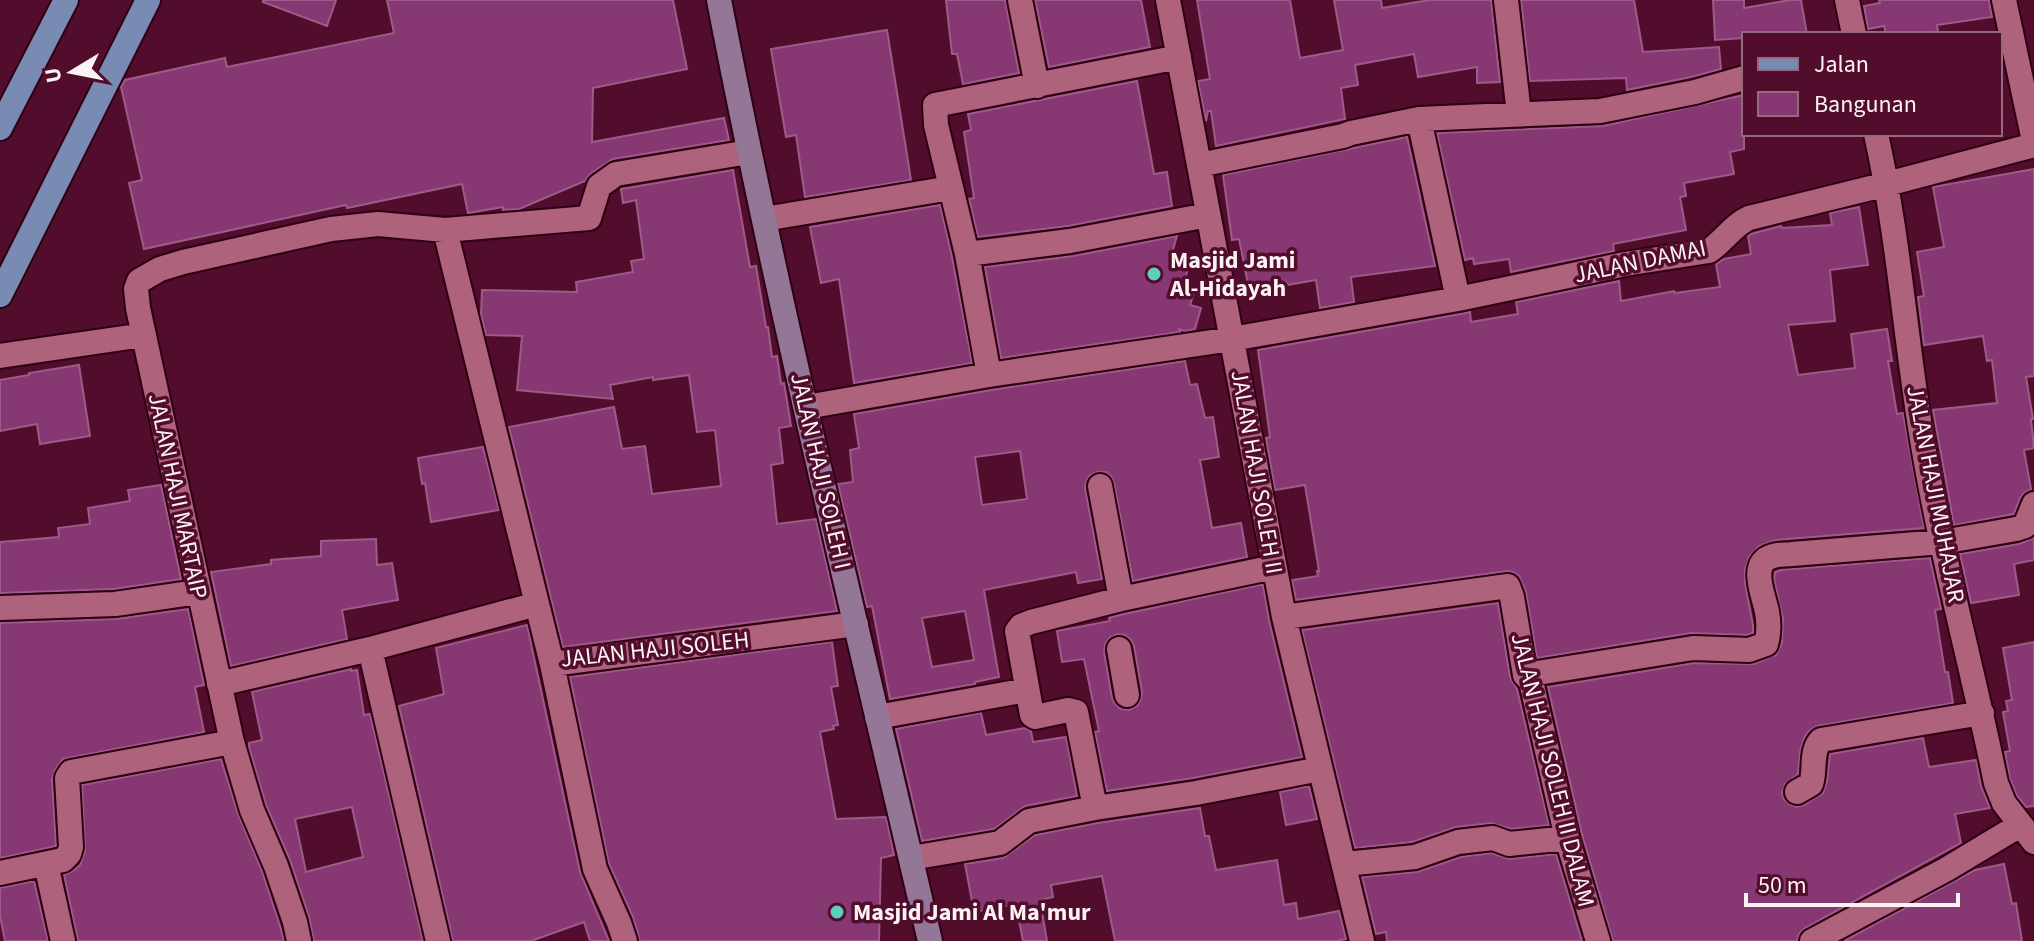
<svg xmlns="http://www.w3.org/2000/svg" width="2034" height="941" font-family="'Source Sans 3',sans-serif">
<rect width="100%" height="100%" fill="#520d2c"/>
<!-- building -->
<path fill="#873872" stroke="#9c5b88" stroke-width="2" fill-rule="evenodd" d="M263,0H336L327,26L263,2Z
M387,0H673L687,69L593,88L592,142L724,118L729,140L613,159L590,174L585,181L519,209L503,210V207L468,213L462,184L347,208L346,205L144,249L129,183L142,180L121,87L125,80L225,58L227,67L394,33Z
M946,0H1005L1019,73L963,84L957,54H952Z
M1035,0H1141L1150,47L1049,67Z
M1197,0H1290L1300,58L1343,50L1334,0H1381L1382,8L1429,0H1491L1500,82L1477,83V67L1418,77L1414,54L1355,65L1358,85L1341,88L1345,119L1216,146L1211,111H1208L1206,121L1198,81L1210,79Z
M1521,0H1634L1643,52L1719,47L1721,69L1691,77L1627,90L1626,78L1530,81Z
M1713,0H1744V8L1790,0H1801L1807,34H1744V38L1715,40Z
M1879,0H1989L1992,17L1937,25L1938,31L1924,34H1886L1884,26L1868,29L1864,6L1880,3Z
M887,30L911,180L805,197L796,135L786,137L771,49Z
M1137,81L1154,174L1167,172L1172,206L1068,226L978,237L969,199L974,198L964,132L971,130L968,114Z
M1744,95V149L1730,152L1734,174L1684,183L1686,196L1680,197L1686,230L1613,244L1614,251L1511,272L1509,259L1474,264L1473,258L1465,260L1437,133L1603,126Z
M1407,137L1435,266L1351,277L1354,302L1320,308L1316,280L1287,285L1286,282L1249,289L1239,239L1232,240L1223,175Z
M2034,169V376L2026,377L2033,419H2031L2034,448L2024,450L2031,489L2024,493L2020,498L2014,514L1954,525L1933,410L1997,403L1992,360L1987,361L1983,336L1924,345L1918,297L1924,296L1917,252L1944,247L1933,187Z
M733,170L750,267L756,266L766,327H768L772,357L777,356L781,384L784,383L791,426L779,428L783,463L771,465L777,524L816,519L837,611L563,647L509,427L614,407L622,449L645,446L652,494L721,486L715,430L697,432L689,375L653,380V377L610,385L613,399L517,390L522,336L486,335L481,315L482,290L577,292L576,282L633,272L631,261L644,259L636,200L623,203L621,189Z
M940,205L952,257L972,363L854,383L839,279L821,283L810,227Z
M1859,207L1868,265L1830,270L1835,321L1788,325L1798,375L1855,368L1851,334L1887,329L1892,361H1888L1897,414L1903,413L1924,528L1776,540L1759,546L1749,557L1745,569V583L1753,625V633L1747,635L1691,633L1537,658L1526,592L1519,576L1513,572L1507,571L1296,600L1292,580L1318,576L1317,571H1319L1305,485L1275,490L1266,438L1270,437L1258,350L1466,313L1470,312L1471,322L1518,314L1516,302L1619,281L1621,301L1674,291L1675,293L1720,287L1716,264L1724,259L1751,254L1748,236L1751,234L1781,226L1782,228L1832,225L1830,213Z
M1177,236L1172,253L1191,258L1182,290L1194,293L1190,305L1201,308L1195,329L1185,331L1179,329L1180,332L1001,358L985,267L1073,256Z
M1185,361L1190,385L1197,384L1205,418L1213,417L1219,457L1200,460L1212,528L1241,523L1247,557L1133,581L1114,483L1111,476L1106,472H1097L1090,475L1086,482L1085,488L1102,579L1078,583L1076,572L984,590L999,677L975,682V684L890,699L872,606L867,607L838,484L853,482L850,450L859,448L854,414L991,390ZM1020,451L1027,499L982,505L975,457ZM965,611L974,660L932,667L922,618Z
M79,365L90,436L40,444L37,424L0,431V380L29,375V373Z
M483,447L499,510L431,522L425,483L422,484L418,458Z
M161,485L181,579L114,589L0,593V542L59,537L58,528L90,524L88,508L130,501L128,490Z
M2034,538V560L2014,564L2019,595L1971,603L1960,554L2019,544Z
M376,539L377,565L392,563L398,600L342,610L347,639L231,666L211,572L271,564V560L321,556V541Z
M1930,558L1941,609L1935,610L1945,672H1948L1953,703L1817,726L1809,731L1804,738L1800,752L1798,774L1785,784L1782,793L1784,799L1789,804L1796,807L1804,805L1823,793L1827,781L1830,754L1923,738L1929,767L1976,760L1981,786L1990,808L1955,814L1961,843L1805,928L1799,934L1797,941H1613L1582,834L1548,687L1694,663L1754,664L1776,655L1782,643L1783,619L1774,579L1775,572L1781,570Z
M1259,585H1263L1269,620L1302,757L1193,778L1107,791L1095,732L1099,731L1084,659L1062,662L1057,631L1110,621L1109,618L1124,614ZM1117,634L1125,635L1131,640L1134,646L1142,692L1141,699L1137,706L1129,710L1121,709L1115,704L1112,698L1104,652L1105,645L1109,638Z
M1498,603L1510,677L1517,689L1549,825L1511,829L1491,823L1456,827L1412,842L1355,848L1302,630Z
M188,609L204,685L195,687L204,732L63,759L55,770L52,779L56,846L0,858V623L116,619Z
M527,625L580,872L609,941H590L584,922L531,941H453L399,706L444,694L436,648Z
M832,642L838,686L831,687L838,725L833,726L834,729L820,732L836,819L886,817L894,855L881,858L879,941H640L633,917L609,864L570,677Z
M2034,642V806L2026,807L2017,796L2010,779L2005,752L2010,751L2003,712L2008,711L2006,701L2012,700L2003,648Z
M351,669V671L357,670L364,715L370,714L423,941H314L309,917L290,860L266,805L249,747V743L262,740L252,692ZM352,807L363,857L306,872L295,819Z
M981,713L986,735L1025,728L1031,731L1033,742L1066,737L1077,796L1025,806L994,829L922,841L896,729Z
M221,759L238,814L262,871L280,926L284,941H78L64,875L73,871L80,865L85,851L82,785Z
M1309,786L1317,819L1286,825L1280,792Z
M1200,808L1205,836H1209L1216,870L1277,860L1284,905L1296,903L1298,919L1339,911L1346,939L1336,941H1115L1102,876L1051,885L1053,897L1040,900L1047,941H1023L1016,904L974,912L965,864L1003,858L1035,835L1098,823Z
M1491,853L1510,859L1556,854L1582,941H1387L1386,932L1376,934L1362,877L1417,872L1461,857Z
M2004,864L2012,904L2016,903L2022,941H1844L1975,870Z
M34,881L48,941H5L0,916V888Z"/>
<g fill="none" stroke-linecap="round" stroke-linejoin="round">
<defs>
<path id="street" d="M1020,0L1037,86
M1168,0L1284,617L1362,941
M1506,0L1519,114
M1847,0L1854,34
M2004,0L2034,141
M1419,119L1458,299
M1876,134C1898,233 1905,334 1921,433C1940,551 1972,666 1996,783L2004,803L2034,842
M1199,165L1343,136L1351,133L1419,119L1600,111L1695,92L1744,78
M764,219L951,188
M445,230L537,604
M967,254L1070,241L1208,215
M0,356L144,335
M989,375L967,254L936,125L935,105L1179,57
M806,407L989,375L1232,339L1458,299L1625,264L1709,251C1724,241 1733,225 1749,218L1887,184L2034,145
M1100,486L1121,599
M0,608L115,604L198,592
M1284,617L1508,586L1512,597L1525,675L1531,681L1567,838L1598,941
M370,649L438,941
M1119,649L1127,695
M552,664L595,869L619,923L625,941
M1525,675L1693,648L1749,650L1766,644C1769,634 1769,623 1767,612C1764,595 1748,563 1773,556C1778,554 1786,555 1792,554L1942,542L2016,529L2025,526L2034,504
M219,684L370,649L537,604L552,664L856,624
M877,717L1027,690
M232,742L252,810L276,866L295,922L299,941
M1797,792L1811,784C1816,770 1810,751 1821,740L1982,713
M1095,808L1076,712L1068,710L1035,717L1032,715L1017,631L1021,626L1031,622L1121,599L1274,567
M911,858L1000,843L1029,821L1095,808L1196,793L1320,769
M46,864L63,941
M1345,864L1415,857L1458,842L1493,838L1509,844L1567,838
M0,873L63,860L69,854L71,847L67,778L71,772L232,742L138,308L136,289L139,281L160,269L183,262L331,229L378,224L445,230L589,218L599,186L616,174L749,152
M1812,941L1947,869L2020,825"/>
<path id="secondary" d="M719,0C780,316 857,628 930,941"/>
<path id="primary" d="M0,128L66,0
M0,295L148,0"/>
</defs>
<!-- street casing -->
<use href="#street" stroke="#2f0014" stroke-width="28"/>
<!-- secondary casing -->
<use href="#secondary" stroke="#2f0014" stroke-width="28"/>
<!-- primary casing -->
<use href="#primary" stroke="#2f0014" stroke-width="28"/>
<!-- street -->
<use href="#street" stroke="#af627c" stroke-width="24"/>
<!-- secondary -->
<use href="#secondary" stroke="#947697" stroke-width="24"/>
<!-- primary -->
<use href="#primary" stroke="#798ab3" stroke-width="24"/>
</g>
<!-- markers -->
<g fill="#5dceb9" stroke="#520d2c" stroke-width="3">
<circle cx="1154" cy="274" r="8"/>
<circle cx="837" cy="912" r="8"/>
</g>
<g text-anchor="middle" stroke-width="7" stroke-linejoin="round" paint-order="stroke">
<!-- poi labels -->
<g font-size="24" font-weight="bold" fill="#fbf2f4" stroke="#520d2c" text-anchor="start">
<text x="1170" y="268">Masjid Jami<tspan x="1170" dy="28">Al-Hidayah</tspan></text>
<text x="853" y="920">Masjid Jami Al Ma'mur</text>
</g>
<!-- street labels -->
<g font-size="24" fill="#fbf2f4" stroke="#520d2c">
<text transform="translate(1640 261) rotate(-12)" y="8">JALAN DAMAI</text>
<text transform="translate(821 471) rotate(77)" y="8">JALAN HAJI SOLEH I</text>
<text transform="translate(1257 472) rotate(80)" y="8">JALAN HAJI SOLEH II</text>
<text transform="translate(1936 494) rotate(79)" y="8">JALAN HAJI MUHAJAR</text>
<text transform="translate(178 496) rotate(78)" y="8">JALAN HAJI MARTAIP</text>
<text transform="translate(655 649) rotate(-6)" y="8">JALAN HAJI SOLEH</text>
<text transform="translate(1553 770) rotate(76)" y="8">JALAN HAJI SOLEH II DALAM</text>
</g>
</g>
<!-- legend -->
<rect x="1742" y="32" width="260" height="104" fill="#520d2c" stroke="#96697c" stroke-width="2"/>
<rect x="1758" y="58" width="40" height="12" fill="#798ab3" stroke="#96697c" stroke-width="2"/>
<text x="1814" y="72" font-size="24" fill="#fbf2f4">Jalan</text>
<rect x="1758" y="92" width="40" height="24" fill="#873872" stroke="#96697c" stroke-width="2"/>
<text x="1814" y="112" font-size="24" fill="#fbf2f4">Bangunan</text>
<!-- north arrow -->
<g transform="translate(72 72) rotate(260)" stroke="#520d2c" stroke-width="6" paint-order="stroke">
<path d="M0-6L14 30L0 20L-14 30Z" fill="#fbf2f4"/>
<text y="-12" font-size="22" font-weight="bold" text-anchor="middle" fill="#fbf2f4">U</text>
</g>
<!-- scale -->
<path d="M1746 893v12h212v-12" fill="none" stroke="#fbf2f4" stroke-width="4"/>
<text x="1758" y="893" font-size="24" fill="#fbf2f4" stroke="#520d2c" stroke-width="6" paint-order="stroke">50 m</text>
</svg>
